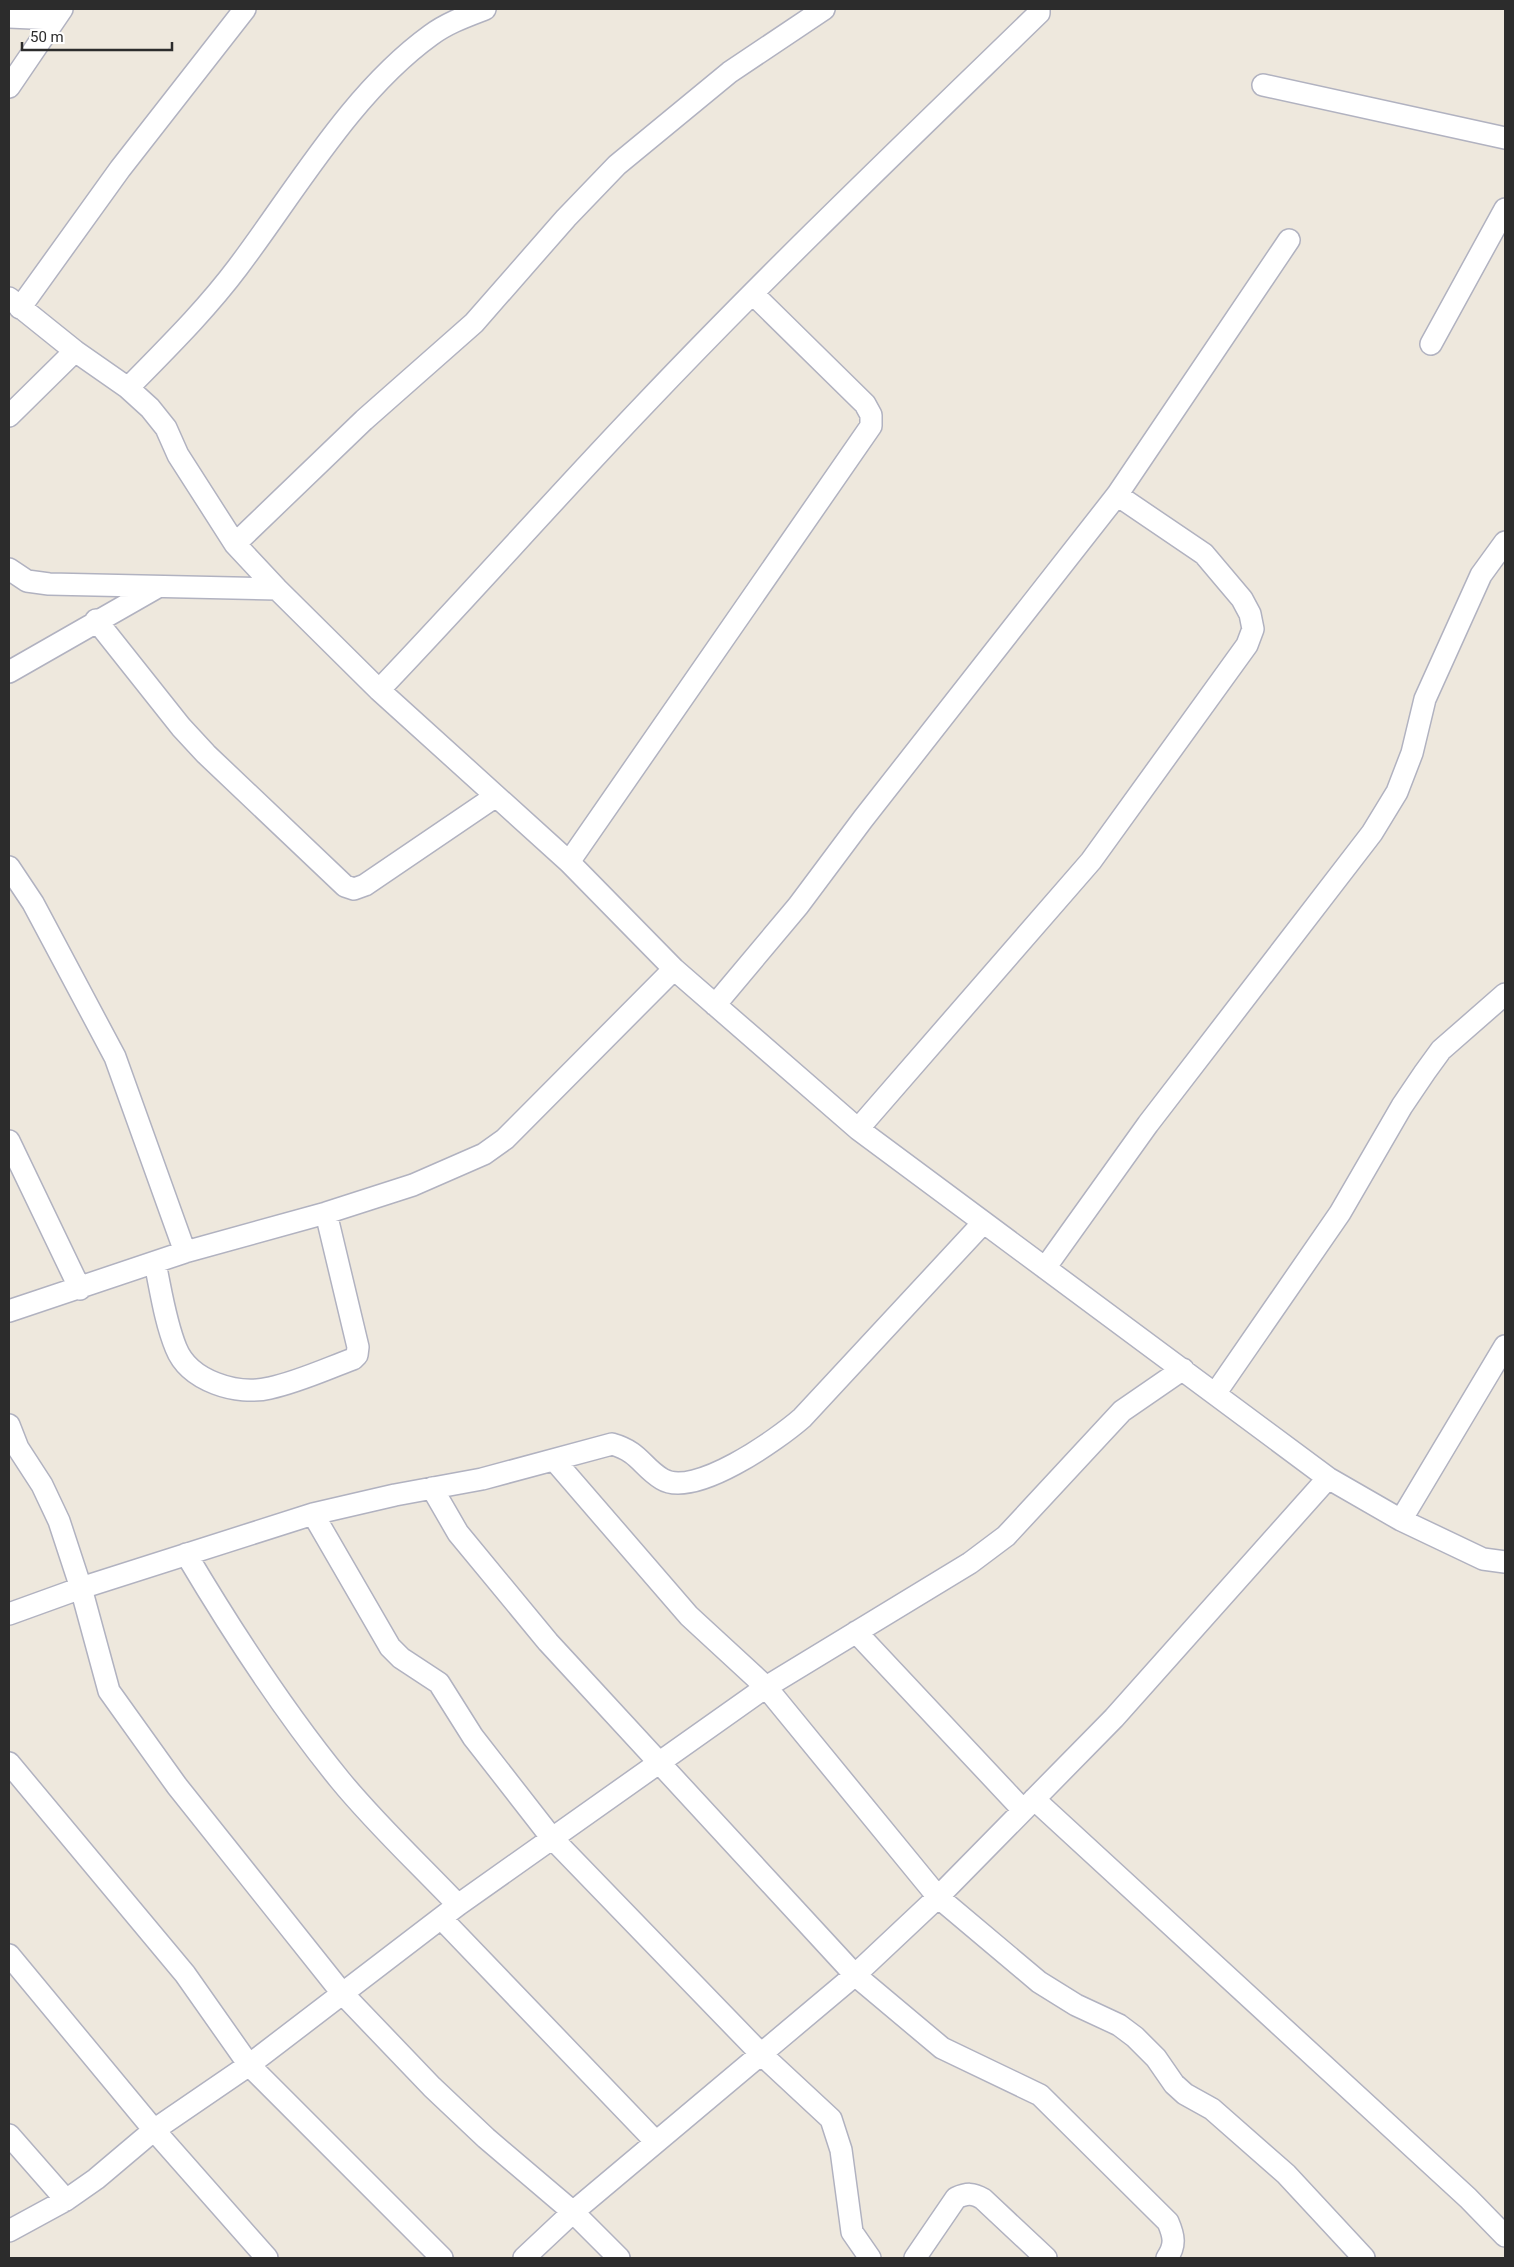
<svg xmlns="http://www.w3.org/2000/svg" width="1514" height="2267" font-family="Roboto,sans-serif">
<rect width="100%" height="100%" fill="#eee8dd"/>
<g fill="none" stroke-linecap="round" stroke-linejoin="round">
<defs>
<path id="street" d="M9,17L55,19
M1263,85L1505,138
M9,87L62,9
M9,298L75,351L128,388L150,408L166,428L178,455L235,544L277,589L379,690L569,862L674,969L858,1129L1328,1478L1401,1520L1483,1559L1505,1562
M20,308L120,169L245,9
M1431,344L1505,209
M128,388C166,349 205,311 238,267C296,190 352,92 431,35C447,23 467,16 485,9
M9,416L75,351
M235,544L364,420L474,323L566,218L617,165L730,72L824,9
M9,569L27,581L49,584L277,589
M96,620L181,727L206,754L345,886L354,889L365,885L496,796
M9,672L156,588
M379,690C469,596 555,498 644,405C772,270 906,142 1039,13V9
M569,862L871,426V415L865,404L753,294
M9,867L33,903L115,1057L185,1252
M715,1005L798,906L863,819L1117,495L1289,240
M858,1129L1091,861L1247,645L1253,629L1250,614L1242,599L1204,554L1117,495
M9,1141L80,1289
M155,1263C161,1291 165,1321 176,1348C189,1381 237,1396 270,1388C298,1382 326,1369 353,1359L357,1355L358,1347L326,1213
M1045,1268L1148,1124L1372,833L1397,792L1412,753L1425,699L1481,575L1505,542
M9,1311L185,1252L326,1213L413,1185L484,1154L505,1139L674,969
M1215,1394L1340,1213L1402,1106L1425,1072L1441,1050L1505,994
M9,1425L18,1448L42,1485L59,1521L81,1588L109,1691L177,1786L342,1993L432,2087L486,2138L573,2212L619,2258
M555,1461L689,1616L766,1687L938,1897L1039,1982L1076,2005L1119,2025L1135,2037L1156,2058L1174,2084L1185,2094L1212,2109L1286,2174L1364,2258
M432,1488L458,1533L548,1642L855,1975L942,2048L1040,2095L1168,2222C1174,2236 1176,2245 1167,2258
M313,1514L390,1647L401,1658L439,1683L473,1737L551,1837L761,2054L831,2119L841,2150L852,2232L870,2258
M1401,1520L1505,1346
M186,1554C233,1633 282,1709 340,1780C376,1824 419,1864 458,1905
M9,1614L81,1588L313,1514L395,1495L482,1479L612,1444C640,1452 641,1466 662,1479C694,1499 778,1439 802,1418L983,1223
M856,1632L1023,1810
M9,1763L185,1974L249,2065L442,2258
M1034,1799L1468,2198L1505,2236
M441,1918L656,2142
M9,1955L154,2130L267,2258
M9,2135L66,2200
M9,2231L66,2200L96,2179L154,2130L249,2065L458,1905L766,1687L970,1563L1006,1536L1122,1411L1183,1369
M524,2258L573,2212L855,1975L938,1897L1114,1718L1328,1478
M915,2258L956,2198C967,2193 973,2193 983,2199L1046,2258"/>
</defs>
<!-- street casing -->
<use href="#street" stroke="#b1b2c0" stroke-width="24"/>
<!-- street -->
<use href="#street" stroke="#fff" stroke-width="21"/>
</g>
<!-- border -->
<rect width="1514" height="2267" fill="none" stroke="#2c2c2c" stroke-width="20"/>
<!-- scale -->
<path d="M22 42v8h150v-8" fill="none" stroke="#2c2c2c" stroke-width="2.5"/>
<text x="30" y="42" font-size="15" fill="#2c2c2c" stroke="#ffffff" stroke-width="4" paint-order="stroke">50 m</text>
</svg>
